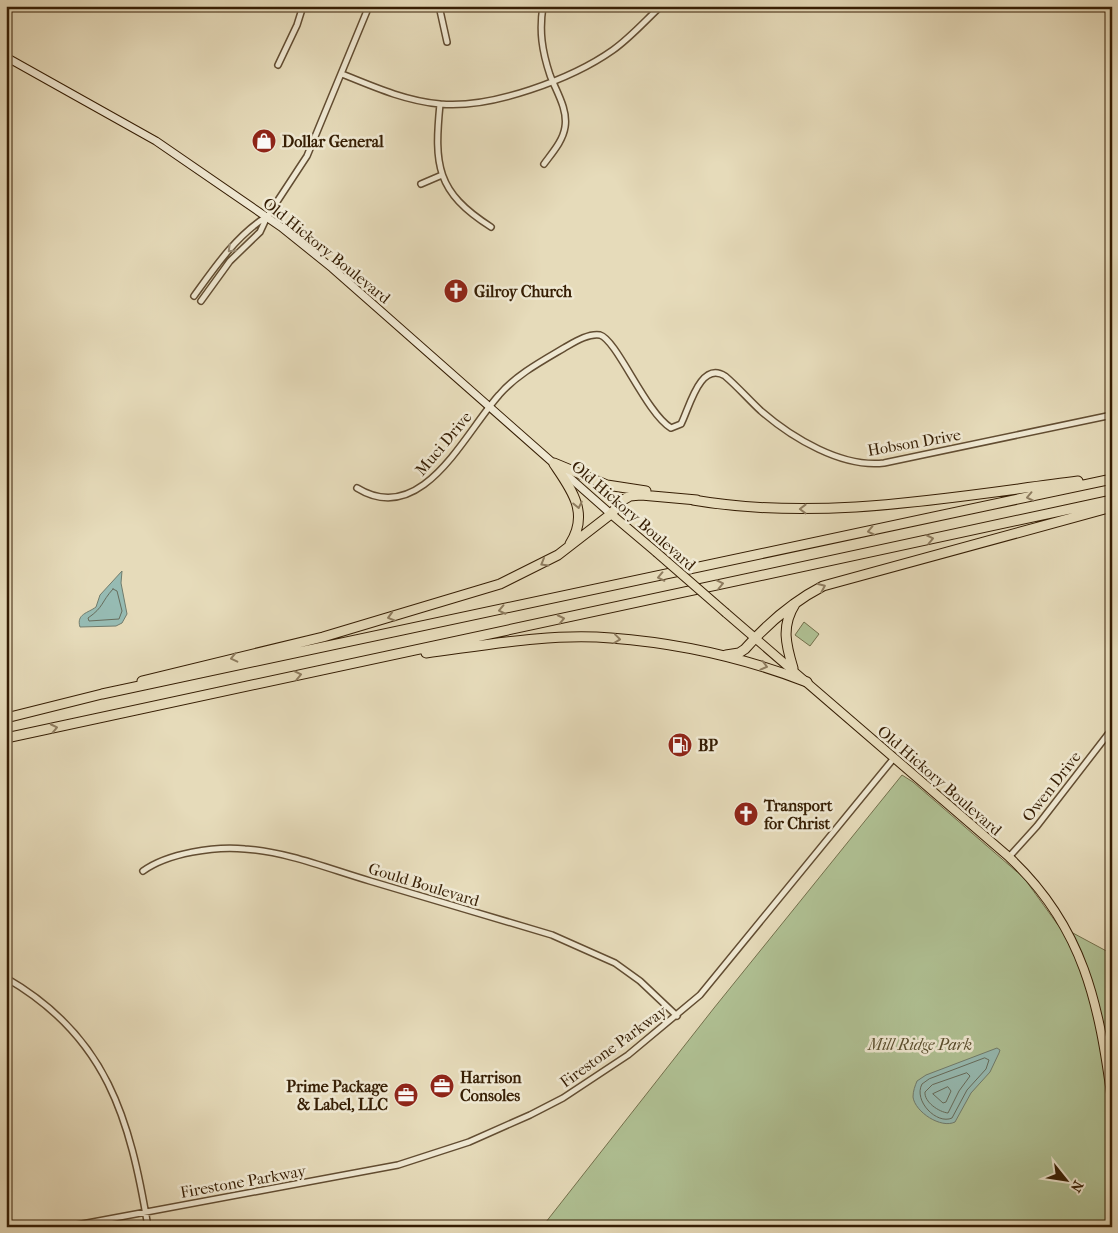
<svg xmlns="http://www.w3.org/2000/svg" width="1118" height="1233" font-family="'IM FELL French Canon',serif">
<rect width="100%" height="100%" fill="#e6dbba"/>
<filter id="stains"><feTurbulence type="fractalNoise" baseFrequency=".004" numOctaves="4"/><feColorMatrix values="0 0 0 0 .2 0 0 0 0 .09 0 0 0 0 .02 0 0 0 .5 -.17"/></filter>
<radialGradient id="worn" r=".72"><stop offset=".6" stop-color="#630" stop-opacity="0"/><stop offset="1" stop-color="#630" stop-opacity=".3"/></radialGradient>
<!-- green -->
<path fill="#b0c194" stroke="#73704c" d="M804,622L819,634L810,646L795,635Z
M902,775L913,782L1024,878L1058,925L1112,954V1227H542L714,1008Z"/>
<!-- water -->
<path fill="#96bbb3" stroke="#707c6d" d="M122,571L121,583L127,614L122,623L116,626L80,627C76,614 88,613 96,607L100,595Z
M997,1048L1000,1050L999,1053L990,1072L971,1093L955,1122C941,1129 915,1112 913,1097C913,1091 915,1086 917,1081L926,1075Z"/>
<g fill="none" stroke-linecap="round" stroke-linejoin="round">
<!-- shore -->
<path stroke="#666c5c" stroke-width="1" d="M113,589L117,591L122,611L119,619L89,621L88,618C104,607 101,602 113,589Z
M985,1058L989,1060L986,1069L967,1090L952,1118C937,1125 913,1101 922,1084L929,1079Z
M967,1073L970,1076L959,1091L948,1113C939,1112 924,1102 925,1092L932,1085Z
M948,1087L951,1091L946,1102L943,1103L933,1094Z"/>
<defs>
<path id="street" d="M439,6L447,42
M543,6C539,31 542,51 550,75C556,91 568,109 565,127C563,141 552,153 544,164
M278,65L297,25L303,6
M342,74C374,87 406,101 440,104C491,109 572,79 613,50C630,38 645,21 661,6
M440,104C434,165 436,192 491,227
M421,184L442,175
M194,296C215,267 236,236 266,217
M201,301L230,261L260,232L267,217L307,156L369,6
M357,488C422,528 464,434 499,395C516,375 542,361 564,348C573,343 588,333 600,335C617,340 646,413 671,428L681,424C689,409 700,360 725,376C738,387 749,400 761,411C792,438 842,468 884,463L1112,415
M1009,857L1037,826L1112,729
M143,871C168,853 215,846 245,849C288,852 329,869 370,881C431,899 491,917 552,935L615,963L640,981L677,1016
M6,978C107,1036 130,1119 148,1227
M66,1227L398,1165L469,1142L530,1115L563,1098L628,1055L700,995L894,758"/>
<path id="secondary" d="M6,57L156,141L281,227L332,268L611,514"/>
<path id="primary" d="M611,514L656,552
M726,613L1009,857C1084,927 1099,1004 1112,1101"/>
<path id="highway" d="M554,463L607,485L646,491
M554,464C571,489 590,513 570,544
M693,500C821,522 951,497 1078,481
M426,653C487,645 550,633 611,638C677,643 745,658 807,682
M726,655L739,653L745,649C768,623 792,602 823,586L1112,507
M793,668C786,645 781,626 795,604
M142,681L323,637L500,584L558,555L611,514L623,500L630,496L641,495L697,500
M6,718L102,694L1112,479
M6,738L1112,500"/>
</defs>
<!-- street casing -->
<use href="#street" stroke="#624d32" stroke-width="8"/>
<!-- secondary casing -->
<use href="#secondary" stroke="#361e04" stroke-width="9"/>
<!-- primary casing -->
<use href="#primary" stroke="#361e04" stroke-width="10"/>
<!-- highway casing -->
<use href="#highway" stroke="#361e04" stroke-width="11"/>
<!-- street -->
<use href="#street" stroke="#efe8d2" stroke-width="5"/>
<!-- secondary -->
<use href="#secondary" stroke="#efe8d2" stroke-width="7"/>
<!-- primary -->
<use href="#primary" stroke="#e6dbba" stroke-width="8"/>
<!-- highway -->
<use href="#highway" stroke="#e6dbba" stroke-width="9"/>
<defs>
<path id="primary-bridge" d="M656,552L726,613"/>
</defs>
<!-- primary-bridge casing -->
<use href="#primary-bridge" stroke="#361e04" stroke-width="10" stroke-linecap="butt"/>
<!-- primary-bridge -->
<use href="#primary-bridge" stroke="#e6dbba" stroke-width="8"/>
</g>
<!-- one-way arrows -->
<defs><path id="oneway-chevron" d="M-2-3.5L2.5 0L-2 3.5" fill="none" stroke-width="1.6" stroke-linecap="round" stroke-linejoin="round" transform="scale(1.25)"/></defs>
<use stroke="#9c8d75" href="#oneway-chevron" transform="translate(231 249) rotate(136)"/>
<g stroke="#8e7c5f">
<use href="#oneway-chevron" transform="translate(1030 497) rotate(168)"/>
<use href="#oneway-chevron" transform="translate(578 505) rotate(78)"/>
<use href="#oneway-chevron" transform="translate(803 509) rotate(180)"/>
<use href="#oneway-chevron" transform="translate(871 531) rotate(168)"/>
<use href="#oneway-chevron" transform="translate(930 539) rotate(-12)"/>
<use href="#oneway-chevron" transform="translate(544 563) rotate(150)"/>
<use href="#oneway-chevron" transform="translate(661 577) rotate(168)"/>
<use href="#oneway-chevron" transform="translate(720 584) rotate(-12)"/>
<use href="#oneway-chevron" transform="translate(822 587) rotate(-24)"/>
<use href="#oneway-chevron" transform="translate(502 610) rotate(168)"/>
<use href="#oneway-chevron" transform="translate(391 617) rotate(164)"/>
<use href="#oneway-chevron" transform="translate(561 619) rotate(-12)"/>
<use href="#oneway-chevron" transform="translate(617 639) rotate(7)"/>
<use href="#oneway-chevron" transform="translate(234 658) rotate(167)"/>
<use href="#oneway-chevron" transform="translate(764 666) rotate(15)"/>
<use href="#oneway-chevron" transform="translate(298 675) rotate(-12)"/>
<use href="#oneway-chevron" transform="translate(54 728) rotate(-12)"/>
</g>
<!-- icons -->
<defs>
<symbol id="shop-disc" viewBox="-11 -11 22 22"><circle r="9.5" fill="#8f2418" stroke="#efe8d2"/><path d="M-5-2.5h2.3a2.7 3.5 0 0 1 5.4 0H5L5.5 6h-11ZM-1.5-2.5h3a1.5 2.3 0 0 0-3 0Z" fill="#fff"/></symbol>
<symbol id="church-disc" viewBox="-11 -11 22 22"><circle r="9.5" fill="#8f2418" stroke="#efe8d2"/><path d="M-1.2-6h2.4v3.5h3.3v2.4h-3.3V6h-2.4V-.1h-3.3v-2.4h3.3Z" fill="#fff"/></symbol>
<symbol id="fuel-disc" viewBox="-11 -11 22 22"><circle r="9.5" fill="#8f2418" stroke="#efe8d2"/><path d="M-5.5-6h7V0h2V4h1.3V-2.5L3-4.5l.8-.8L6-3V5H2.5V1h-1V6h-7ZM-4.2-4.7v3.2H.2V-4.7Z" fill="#fff"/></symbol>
<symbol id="office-disc" viewBox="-11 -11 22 22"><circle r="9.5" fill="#8f2418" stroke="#efe8d2"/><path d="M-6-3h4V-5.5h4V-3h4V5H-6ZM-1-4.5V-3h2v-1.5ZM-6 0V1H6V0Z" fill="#fff"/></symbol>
</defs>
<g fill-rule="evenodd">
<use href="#shop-disc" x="250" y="127" width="28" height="28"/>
<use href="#church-disc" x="442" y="277" width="28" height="28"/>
<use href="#fuel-disc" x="666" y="731" width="28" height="28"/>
<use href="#church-disc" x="732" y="800" width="28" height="28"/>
<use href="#office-disc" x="428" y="1072" width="28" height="28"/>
<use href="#office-disc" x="392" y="1081" width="28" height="28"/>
</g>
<g text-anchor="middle" stroke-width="5" stroke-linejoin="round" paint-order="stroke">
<!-- poi labels -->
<g font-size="16" font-weight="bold" fill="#361e04" stroke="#efe8d2" text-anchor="start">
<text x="282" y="147">Dollar General</text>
<text x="474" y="297">Gilroy Church</text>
<text x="698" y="751">BP</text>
<text x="764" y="811">Transport<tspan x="764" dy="18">for Christ</tspan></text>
<text x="460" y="1083">Harrison<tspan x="460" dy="18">Consoles</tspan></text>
<text x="388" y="1092" text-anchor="end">Prime Package<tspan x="388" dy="18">&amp; Label, LLC</tspan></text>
</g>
<!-- street labels -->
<g font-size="16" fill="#361e04" stroke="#efe8d2">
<text transform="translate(327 250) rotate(39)" y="6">Old Hickory Boulevard</text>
<text transform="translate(914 442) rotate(-10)" y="6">Hobson Drive</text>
<text transform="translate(443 443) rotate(-50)" y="6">Muci Drive</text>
<text transform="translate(634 515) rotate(41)" y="6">Old Hickory Boulevard</text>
<text transform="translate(940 780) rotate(41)" y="6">Old Hickory Boulevard</text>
<text transform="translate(1051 786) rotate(-52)" y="6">Owen Drive</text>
<text transform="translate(424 884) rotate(17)" y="6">Gould Boulevard</text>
<text transform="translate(613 1046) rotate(-36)" y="6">Firestone Parkway</text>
<text transform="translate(243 1181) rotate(-10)" y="6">Firestone Parkway</text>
</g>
<!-- park labels -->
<g font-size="16" font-style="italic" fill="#5b4f2f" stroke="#efe8d2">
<text x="920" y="1050">Mill Ridge Park</text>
</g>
</g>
<!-- margin -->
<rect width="1118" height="1233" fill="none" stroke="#e6dbba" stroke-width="25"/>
<rect x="8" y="8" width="1103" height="1218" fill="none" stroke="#361e04" stroke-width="2.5"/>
<rect x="12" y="12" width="1093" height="1208" fill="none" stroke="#361e04"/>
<!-- north arrow -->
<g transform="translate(1066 1180) rotate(120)" stroke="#efe8d2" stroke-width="4" paint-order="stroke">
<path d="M0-4L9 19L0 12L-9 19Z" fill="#361e04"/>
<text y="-8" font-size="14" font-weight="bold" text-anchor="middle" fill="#361e04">N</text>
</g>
<rect width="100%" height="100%" filter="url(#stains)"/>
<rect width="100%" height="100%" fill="url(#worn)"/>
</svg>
